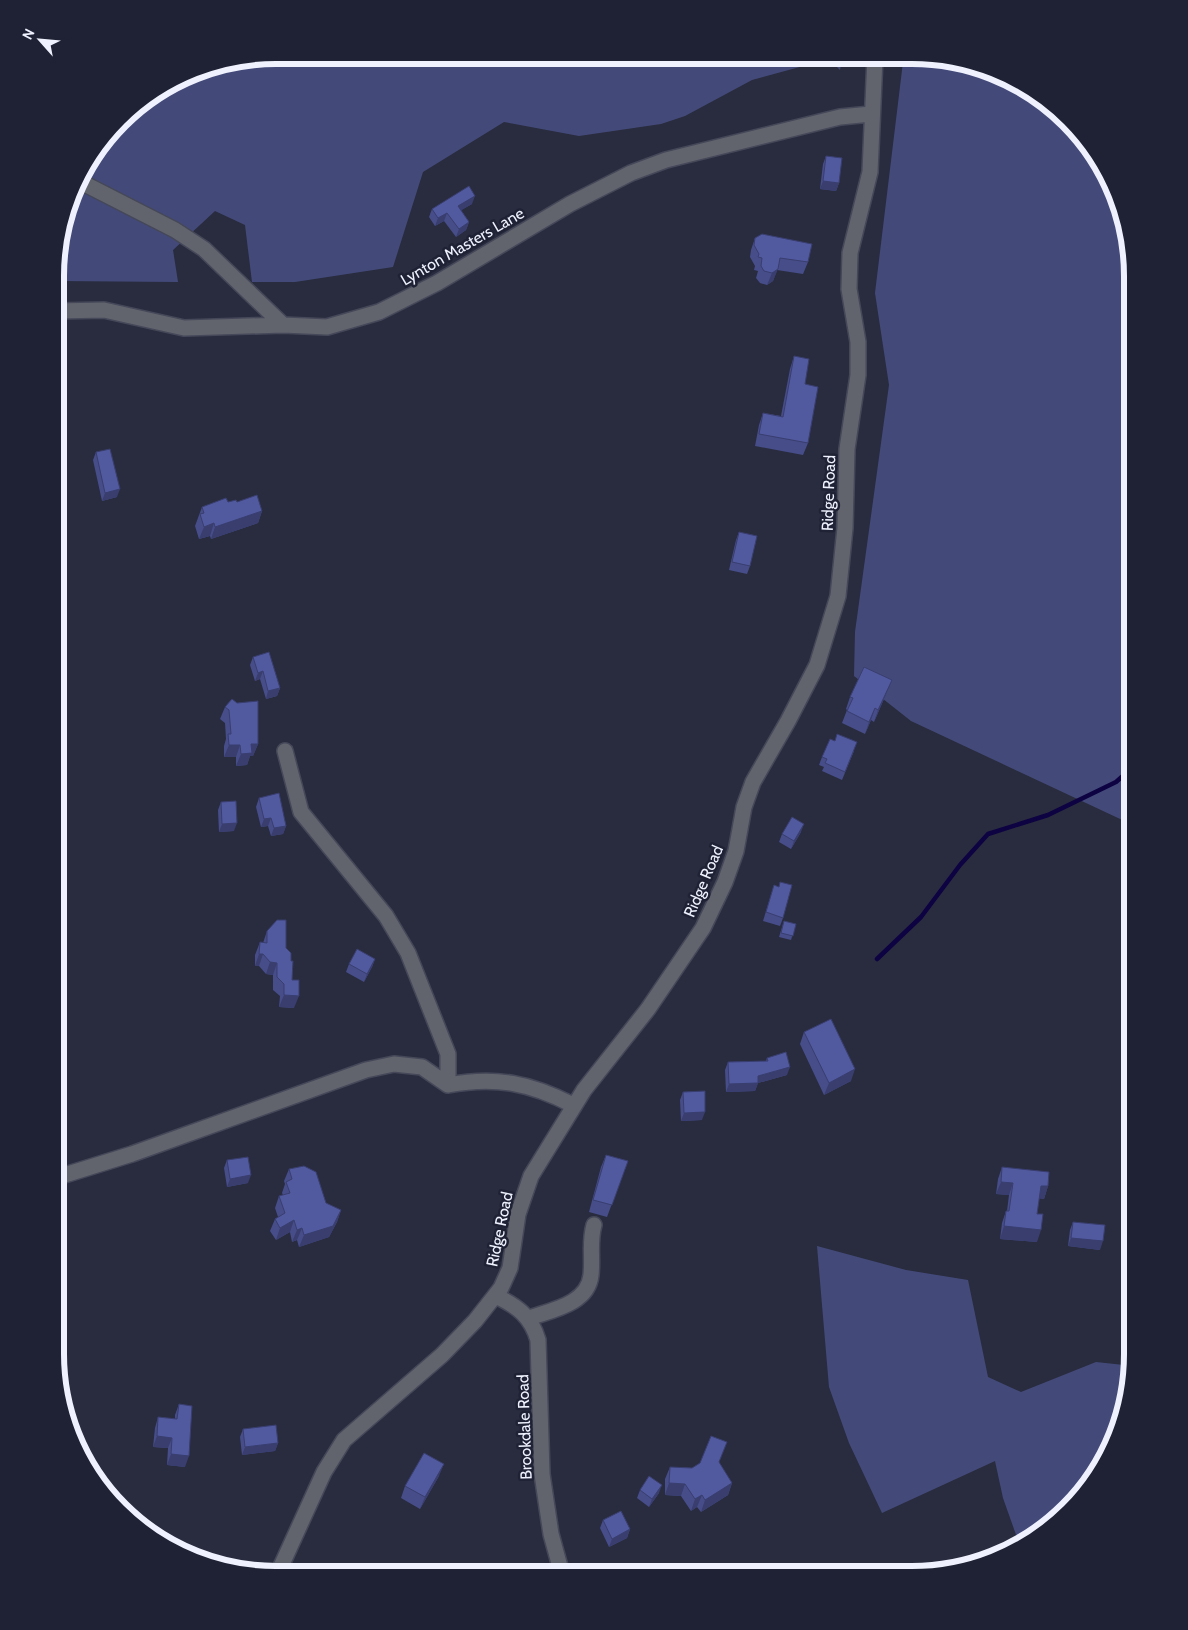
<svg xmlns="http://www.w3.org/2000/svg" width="1188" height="1630" font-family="Cabin,sans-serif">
<rect width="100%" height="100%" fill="#292c3e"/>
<!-- green -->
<path fill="#434a7a" d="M276,55L941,57L996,72L1046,100L1110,178L1133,276V825L911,721L854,676L855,632L889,385L875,293L903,62L842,59L840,70L829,59L752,80L685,116L661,124L579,136L504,122L423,172L393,267L295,282H252L245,225L215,211L173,250L178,282L57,281V247L84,166L130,110L205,67Z
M817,1246L906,1270L968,1280L988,1377L1021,1392L1096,1362L1133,1366C1130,1424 1100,1480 1058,1519C1048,1530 1032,1537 1020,1546L1003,1498L995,1461L882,1513L849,1443L829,1387Z"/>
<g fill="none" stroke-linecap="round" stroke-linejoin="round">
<!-- stream -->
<path stroke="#0d0242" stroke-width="4.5" d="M877,959L921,917L960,865L988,834L1048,815L1116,782L1133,767"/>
<defs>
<path id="minor" d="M79,181L175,230L204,249L283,325
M57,311L104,310L184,328L283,325L327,327L379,312L437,283L570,204L631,173L666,160L840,117L871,114
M285,751L301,812L386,916L408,953L448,1054V1085
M448,1085C496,1076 530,1083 573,1105
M55,1178L132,1154L366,1070L394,1064L422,1067L448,1085
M496,1296C517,1306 531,1316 538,1340L542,1474L551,1534L562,1574
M529,1318C552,1310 588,1304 591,1275C593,1257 589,1242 594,1225
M278,1573L324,1472L344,1440L442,1355L475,1321L501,1288L510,1268L518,1214L531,1176L584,1090L648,1009L703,928L725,882L736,851L744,807L753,782L788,721L817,665L838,596L845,528L847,449L858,375V342L849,289L850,253L870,172L875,57"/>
</defs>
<!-- minor casing -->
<use href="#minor" stroke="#454859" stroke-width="18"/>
<!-- minor -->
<use href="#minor" stroke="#62646d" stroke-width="15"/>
</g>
<!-- wall -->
<path fill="#464d89" d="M826,156L839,183L836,191L820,189L823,164Z
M472,204L461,210L469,222L466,230L456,237L444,221L435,226L429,217L432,209Z
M755,238L808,262L803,274L777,270L773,281L767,285L760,283L756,278L758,271L754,270L755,266L750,257L751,250Z
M794,356L805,384L808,443L803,455L755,446L759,425L763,413L781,416L790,369Z
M96,452L117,497L102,501L93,460Z
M228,502H237L262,511L258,523L211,539L210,536L199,539L195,526L202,507Z
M739,532L750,566L747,574L729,570L736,540Z
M253,657L280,688L277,696L266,699L260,679L255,681L250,665Z
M892,680L887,692L874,722L871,720L865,734L842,723L847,710L846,709L850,697Z
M232,699L258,744L253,756H250L247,765L236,766V757H224V746L226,739L225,723L220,719L225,707Z
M854,751L842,780L822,771L824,767L819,765L822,757Z
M259,798L286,826L283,834L271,836L268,826L261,827L256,807Z
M221,802L234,831L219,832L218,810Z
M801,832L791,849L779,842L782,834Z
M774,885L779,887L783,918L780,926L763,921Z
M784,921L796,924L791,940L779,937Z
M267,931L286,948L291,961L294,1008L279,1007L280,996L273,990V975L266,974L259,966H255V955L260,942L263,943Z
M375,959L372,967L364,982L346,972L349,964Z
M804,1032L851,1081L824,1095L800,1044Z
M767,1058L787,1075L758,1083L755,1091L726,1092L725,1070L728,1062L766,1061Z
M683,1092L702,1120L681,1121L680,1100Z
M606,1155L628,1161L607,1217L589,1212L601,1167Z
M227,1160L248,1183L227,1187L224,1168Z
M1002,1167L1048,1186L1044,1199L1039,1198L1037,1214V1242L1000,1239L1002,1223L1006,1211H1007L1009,1195L996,1194L998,1179Z
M289,1169L326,1203L341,1210L337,1222L329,1237L299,1247L297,1240L292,1242L290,1232L276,1240L270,1231L275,1219L278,1217L275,1208L279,1196L283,1195L282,1193L285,1184L284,1181Z
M1073,1222L1100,1250L1068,1246L1070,1230Z
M179,1404L185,1467L167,1465L168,1448L153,1447L155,1428L158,1417L175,1419V1415Z
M243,1429L278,1443L275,1451L242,1455L240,1437Z
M719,1463L732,1483L728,1495L701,1512L697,1507L691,1511L681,1496L665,1495V1479L670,1467L692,1468Z
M439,1476L420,1509L401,1498L405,1486Z
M640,1490L659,1493L649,1507L637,1498Z
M603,1520L630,1529L627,1538L609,1547L600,1528Z"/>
<!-- shaded-wall -->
<path fill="#393e6f" d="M823,181L839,183L836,191L820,189Z
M475,196L472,204L455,214L458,206Z
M447,213L444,221L435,226L438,218Z
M469,222L466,230L456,237L459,229Z
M778,269L773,281L767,285L772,273Z
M120,489L117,497L102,501L105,493Z
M262,511L258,523L211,539L215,527Z
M214,523L210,536L199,539L204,527Z
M263,671L260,679L255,681L258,673Z
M892,680L887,692L874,722L878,710Z
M280,688L277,696L266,699L268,691Z
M875,708L871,720L865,734L869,722Z
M251,744H258L253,756H250L247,765L236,766L241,754Z
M229,745H240L236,757H224Z
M271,818L268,826L261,827L264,819Z
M237,823L234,831L219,832L222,824Z
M804,824L801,832L791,849L794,841Z
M286,826L283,834L271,836L274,828Z
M259,954H263L259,966H255Z
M375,959L372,967L364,982L367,974Z
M270,962L277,963L273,975L266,974Z
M284,995L299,996L294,1008L279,1007Z
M790,1067L787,1075L758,1083L755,1091L726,1092L729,1084Z
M855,1069L851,1081L824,1095L829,1083Z
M705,1112L702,1120L681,1121L684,1113Z
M251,1175L248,1183L227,1187L230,1179Z
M1001,1182L1013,1183L1009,1195L996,1194Z
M1041,1186H1048L1044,1199L1037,1198Z
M341,1210L337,1222L329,1237L299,1247L304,1235Z
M294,1220L290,1232L276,1240L280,1228Z
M1004,1226L1041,1230L1037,1242L1000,1239Z
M302,1228L297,1240L292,1242L297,1230Z
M1071,1238L1103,1241L1100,1250L1068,1246Z
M157,1436L172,1438L168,1448L153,1447Z
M278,1443L275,1451L242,1455L245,1447Z
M171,1454L189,1456L185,1467L167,1465Z
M444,1464L439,1476L420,1509L425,1497Z
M669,1483L685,1484L681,1496L665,1495Z
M732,1483L728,1495L701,1512L705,1500Z
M662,1485L659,1493L649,1507L652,1499Z
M702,1495L697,1507L691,1511L695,1499Z
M630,1529L627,1538L609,1547L612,1539Z"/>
<!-- building -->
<path fill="#51599f" stroke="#393e6f" d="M826,156L842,158L839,183L823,181Z
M469,186L475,196L458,206L469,222L459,229L447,213L438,218L432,209Z
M762,234L812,244L808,262L780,258L778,269L772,273L764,271L761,266L762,258L758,257L759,254L754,245L755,238Z
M794,356L809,359L805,384L818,387L808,443L759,434L763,413L783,417Z
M110,449L120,489L105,493L96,452Z
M257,495L262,511L215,527L214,523L204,527L200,514L204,513L202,507L226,498L228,502L236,500L237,502Z
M739,532L757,536L750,566L732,562Z
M269,652L280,688L268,691L263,671L258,673L253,657Z
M864,667L892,680L878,710L875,708L869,722L847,711L853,698L850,697Z
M232,699L237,703L258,701V744H251L252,753L241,754L240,745H229L228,734H231L229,710L225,707Z
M837,734L857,742L845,772L825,763L827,759L822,757L830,739L835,741Z
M279,793L286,826L274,828L271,818L264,819L259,798Z
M236,801L237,823L222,824L221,802Z
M792,817L804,824L794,841L782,834Z
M780,882L792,885L783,918L766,912L774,885L779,887Z
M277,920H286V948L291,953V961H293L292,980H299V996L284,995V984L277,977V963L270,962L263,954H259L260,942L267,943V931Z
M784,921L796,924L793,936L781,933Z
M357,949L375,959L367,974L349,964Z
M831,1019L855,1069L829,1083L804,1032Z
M786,1052L790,1067L758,1076V1083L729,1084L728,1062L768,1061L767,1058Z
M705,1091V1112L684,1113L683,1092Z
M606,1155L628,1161L612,1205L593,1200Z
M248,1157L251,1175L230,1179L227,1160Z
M304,1166L316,1172L326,1203L341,1210L333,1226L304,1235L302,1228L297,1230L294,1220L280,1228L275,1219L285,1213L279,1196L290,1193L286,1182L292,1179L289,1169Z
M1002,1167L1049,1172L1048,1186H1041L1037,1214H1043L1041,1230L1004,1226L1006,1211H1009L1013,1183L1001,1182Z
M1073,1222L1105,1225L1103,1241L1071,1238Z
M179,1404L192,1406L189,1456L171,1454L172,1438L157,1436L158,1417L177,1419Z
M276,1425L278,1443L245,1447L243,1429Z
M711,1436L727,1442L719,1462L732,1483L705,1500L702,1495L695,1499L685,1484L669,1483L670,1467L692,1468L700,1463Z
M424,1453L444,1464L425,1497L405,1486Z
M649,1476L662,1485L652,1499L640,1490Z
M621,1511L630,1529L612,1539L603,1520Z"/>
<g text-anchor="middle" stroke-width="5" stroke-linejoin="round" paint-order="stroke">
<!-- street labels -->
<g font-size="16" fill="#eff2fe" stroke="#1f2234">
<text transform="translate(462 246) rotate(-30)" y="6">Lynton Masters Lane</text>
<text transform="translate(828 493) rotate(-88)" y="6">Ridge Road</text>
<text transform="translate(703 881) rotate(-67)" y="6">Ridge Road</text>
<text transform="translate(499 1229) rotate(-78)" y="6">Ridge Road</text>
<text transform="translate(524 1427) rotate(-92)" y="6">Brookdale Road</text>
</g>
</g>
<!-- crop -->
<path d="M0 0H1188V1630H0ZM276 64H912A212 212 0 0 1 1124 276V1354A212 212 0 0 1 912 1566H276A212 212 0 0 1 64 1354V276A212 212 0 0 1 276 64Z" fill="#1f2234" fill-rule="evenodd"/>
<path fill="none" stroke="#eff2fe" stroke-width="6" d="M276 64H912A212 212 0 0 1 1124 276V1354A212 212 0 0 1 912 1566H276A212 212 0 0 1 64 1354V276A212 212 0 0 1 276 64Z"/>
<!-- north arrow -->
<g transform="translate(40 40) rotate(297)" stroke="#1f2234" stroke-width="4" paint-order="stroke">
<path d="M0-4L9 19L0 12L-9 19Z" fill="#eff2fe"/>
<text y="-8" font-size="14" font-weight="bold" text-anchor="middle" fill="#eff2fe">N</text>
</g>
</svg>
